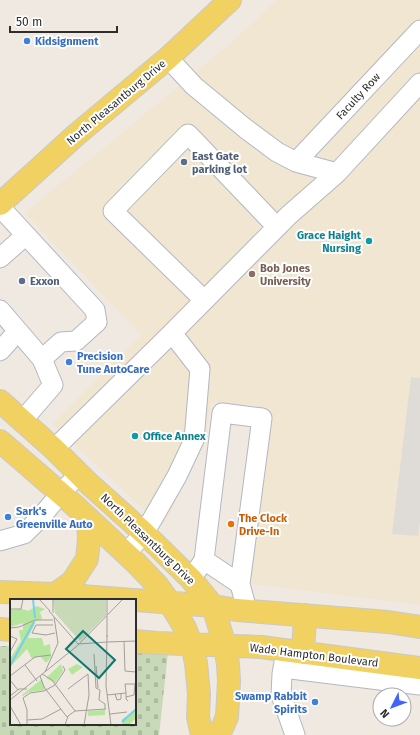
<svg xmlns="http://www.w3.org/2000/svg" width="420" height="735" font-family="'Fira Sans',sans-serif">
<defs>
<pattern id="cemetery-stones" width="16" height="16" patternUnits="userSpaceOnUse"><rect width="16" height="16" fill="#c8d9b8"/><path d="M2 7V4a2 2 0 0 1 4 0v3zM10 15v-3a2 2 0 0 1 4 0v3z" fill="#acbb9e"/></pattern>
</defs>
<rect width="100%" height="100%" fill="#efe9e1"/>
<!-- education -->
<path fill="#f0e6d1" d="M277,0H420V605L252,584L250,575L246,573L259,406L212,402L204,442L168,517L161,525L52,424L141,335L25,213L238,37Z"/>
<!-- cemetery -->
<path fill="url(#cemetery-stones)" d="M0,646H11V724H135V651L168,652L159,735H0Z"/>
<!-- plaza -->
<path fill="#dfdcd8" d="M411,377L420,378V521L418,536L392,534Z"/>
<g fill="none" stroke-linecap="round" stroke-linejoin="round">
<defs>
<path id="minor" d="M168,58L194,86L246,129L277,152L296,162L337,173
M296,162L420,30
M0,207L95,310L97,322L76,341L61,342L42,359L53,385L22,421
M0,258L26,235
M204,300L113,211L188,134L277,227
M0,310L42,359
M172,333L289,215L337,173L420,83
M0,351L18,331
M54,449L172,333L200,369L194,440L177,476L153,518L144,533L126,554
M0,541L24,534L40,518L61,493L79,474
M204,560L240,584
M191,579L204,560L222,413L262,418L240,584L247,610
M285,657L282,674L281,695L295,735
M283,668L420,685"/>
<path id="major" d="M0,204L76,135L168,58L230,0
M0,401L54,449L86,481L144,533L191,579L213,606L225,646L228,664L229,681L227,717L219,735
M0,441L74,505L136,563L157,585L170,603L185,628L192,645L196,663L199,694L198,717L202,735
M0,592L55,594L133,600
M55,594L72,582L87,559L89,539L88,519
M135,600L213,606L237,610L388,622L420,627
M0,629L11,630
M135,641L157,643L261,647L420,668
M303,653L305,615"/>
</defs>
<!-- minor casing -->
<use href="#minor" stroke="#b4b7c1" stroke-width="21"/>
<!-- major casing -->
<use href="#major" stroke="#c9c9c9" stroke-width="24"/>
<!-- minor -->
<use href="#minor" stroke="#fff" stroke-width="19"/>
<!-- major -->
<use href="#major" stroke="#f2d163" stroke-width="22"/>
</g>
<!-- markers -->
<g fill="#3f7fe0" stroke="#fff" stroke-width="1.5">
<circle cx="27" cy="41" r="4"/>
<circle cx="69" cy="362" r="4"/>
<circle cx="8" cy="517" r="4"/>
<circle cx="315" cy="702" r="4"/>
</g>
<g fill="#5c6f8a" stroke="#fff" stroke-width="1.5">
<circle cx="184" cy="162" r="4"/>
<circle cx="22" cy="281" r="4"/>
</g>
<g fill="#0f9aa8" stroke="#fff" stroke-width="1.5">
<circle cx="369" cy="241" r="4"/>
<circle cx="135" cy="436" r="4"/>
</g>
<circle fill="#8d6e63" stroke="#fff" stroke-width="1.5" cx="252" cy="274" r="4"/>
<circle fill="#e8710a" stroke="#fff" stroke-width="1.5" cx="231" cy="524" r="4"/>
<g text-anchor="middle" stroke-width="4" stroke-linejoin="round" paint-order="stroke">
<!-- shop labels -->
<g font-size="11" font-weight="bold" fill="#366cbe" stroke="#fff" text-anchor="start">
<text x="35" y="45">Kidsignment</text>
<text x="77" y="360">Precision<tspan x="77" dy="13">Tune AutoCare</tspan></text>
<text x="16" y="515">Sark's<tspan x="16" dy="13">Greenville Auto</tspan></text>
<text x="307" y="700" text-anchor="end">Swamp Rabbit<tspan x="307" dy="13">Spirits</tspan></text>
</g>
<!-- street labels -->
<g font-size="11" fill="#2e2e2e" stroke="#fff">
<text transform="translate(358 96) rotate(-47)" y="4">Faculty Row</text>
<text transform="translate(116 102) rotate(-40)" y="4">North Pleasantburg Drive</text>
<text transform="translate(148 539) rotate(44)" y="4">North Pleasantburg Drive</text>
<text transform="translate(314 655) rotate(7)" y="4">Wade Hampton Boulevard</text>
</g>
<!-- service labels -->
<g font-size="11" font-weight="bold" fill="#4e5e75" stroke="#fff" text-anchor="start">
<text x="192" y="160">East Gate<tspan x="192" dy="13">parking lot</tspan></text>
<text x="30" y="285">Exxon</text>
</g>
<!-- culture labels -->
<g font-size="11" font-weight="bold" fill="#0d838f" stroke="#fff" text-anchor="end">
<text x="361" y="239">Grace Haight<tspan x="361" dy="13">Nursing</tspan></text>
<text x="143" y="440" text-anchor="start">Office Annex</text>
</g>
<!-- education labels -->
<g font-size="11" font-weight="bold" fill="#785e54" stroke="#fff" text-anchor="start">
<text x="260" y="272">Bob Jones<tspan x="260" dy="13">University</tspan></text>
</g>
<!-- food labels -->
<g font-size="11" font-weight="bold" fill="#c56008" stroke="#fff" text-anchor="start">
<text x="239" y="522">The Clock<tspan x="239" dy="13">Drive-In</tspan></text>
</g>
</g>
<!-- overview -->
<g transform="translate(10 599)">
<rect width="126" height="126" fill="#efe9e1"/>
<path d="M51,65L53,72L45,84L36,79ZM32,80L35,91L19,93L13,97L12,96Z" fill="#b6e59e"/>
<path d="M27,7L35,10L30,13L32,20L26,22L18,39H32L34,47L40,45L41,58L36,64L30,57L22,60L17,50L0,68V60L11,42L9,31H13V24L18,12ZM124,112L126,113V119L119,126H112V120Z" fill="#b6e59e"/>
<path d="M43,0H96V16L70,42L45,14Z" fill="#c8d9b8"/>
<path d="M12,10L22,13L20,22L0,28V11ZM67,65L73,68L62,76L58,70ZM95,111V116L78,117V112Z" fill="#b6e59e"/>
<path fill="none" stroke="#75cff0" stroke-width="2" d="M23,0L25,19M0,67L24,23M112,123L126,110"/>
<path fill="none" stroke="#a29e99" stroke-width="1" d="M29,0L40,12M97,0V16M0,10H11L13,0M39,12L68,45L97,43M43,14V0M97,17V38M43,26H26L22,34L36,36L45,34M0,29L9,28L25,21H43M97,36L96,87L101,126M0,37L7,40L0,53M114,42L115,72L126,73M97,43L126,42M84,55L86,89L90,91L89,101L95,105V110M15,66L27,82M86,67L88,89M35,73L48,44L44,18M32,75L42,81L65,112M0,77L25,58L41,56M30,77L34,88L57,118M0,81L8,91M58,90L78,75L79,96L74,126M105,95L107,101L111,100V94M97,96L116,94M0,97L9,90H17M116,98L124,96L125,85H115L116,94V100L118,102M0,101L67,47L113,0M0,107L11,126M100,115L117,113M17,121L32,120L51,110M17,126V111L13,99L20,94L34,92L45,86L55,71L53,67M55,126L58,117L65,112L96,110"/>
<path fill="#0f766e" fill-opacity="0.15" stroke="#0f766e" stroke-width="2" d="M73,32L105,61L89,79L56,50Z"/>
<rect width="126" height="126" fill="none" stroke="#2e2e2e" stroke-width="2"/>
</g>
<!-- north arrow -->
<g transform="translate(392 707) rotate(228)"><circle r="19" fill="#ffffff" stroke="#ababab"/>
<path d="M0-3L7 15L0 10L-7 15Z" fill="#4264fb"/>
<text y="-6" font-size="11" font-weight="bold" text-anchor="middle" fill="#2e2e2e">N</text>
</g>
<!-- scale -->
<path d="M10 26v6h107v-6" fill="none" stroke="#2e2e2e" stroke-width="2"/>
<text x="16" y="26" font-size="12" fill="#2e2e2e" stroke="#ffffff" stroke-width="3" paint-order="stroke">50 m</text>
</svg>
